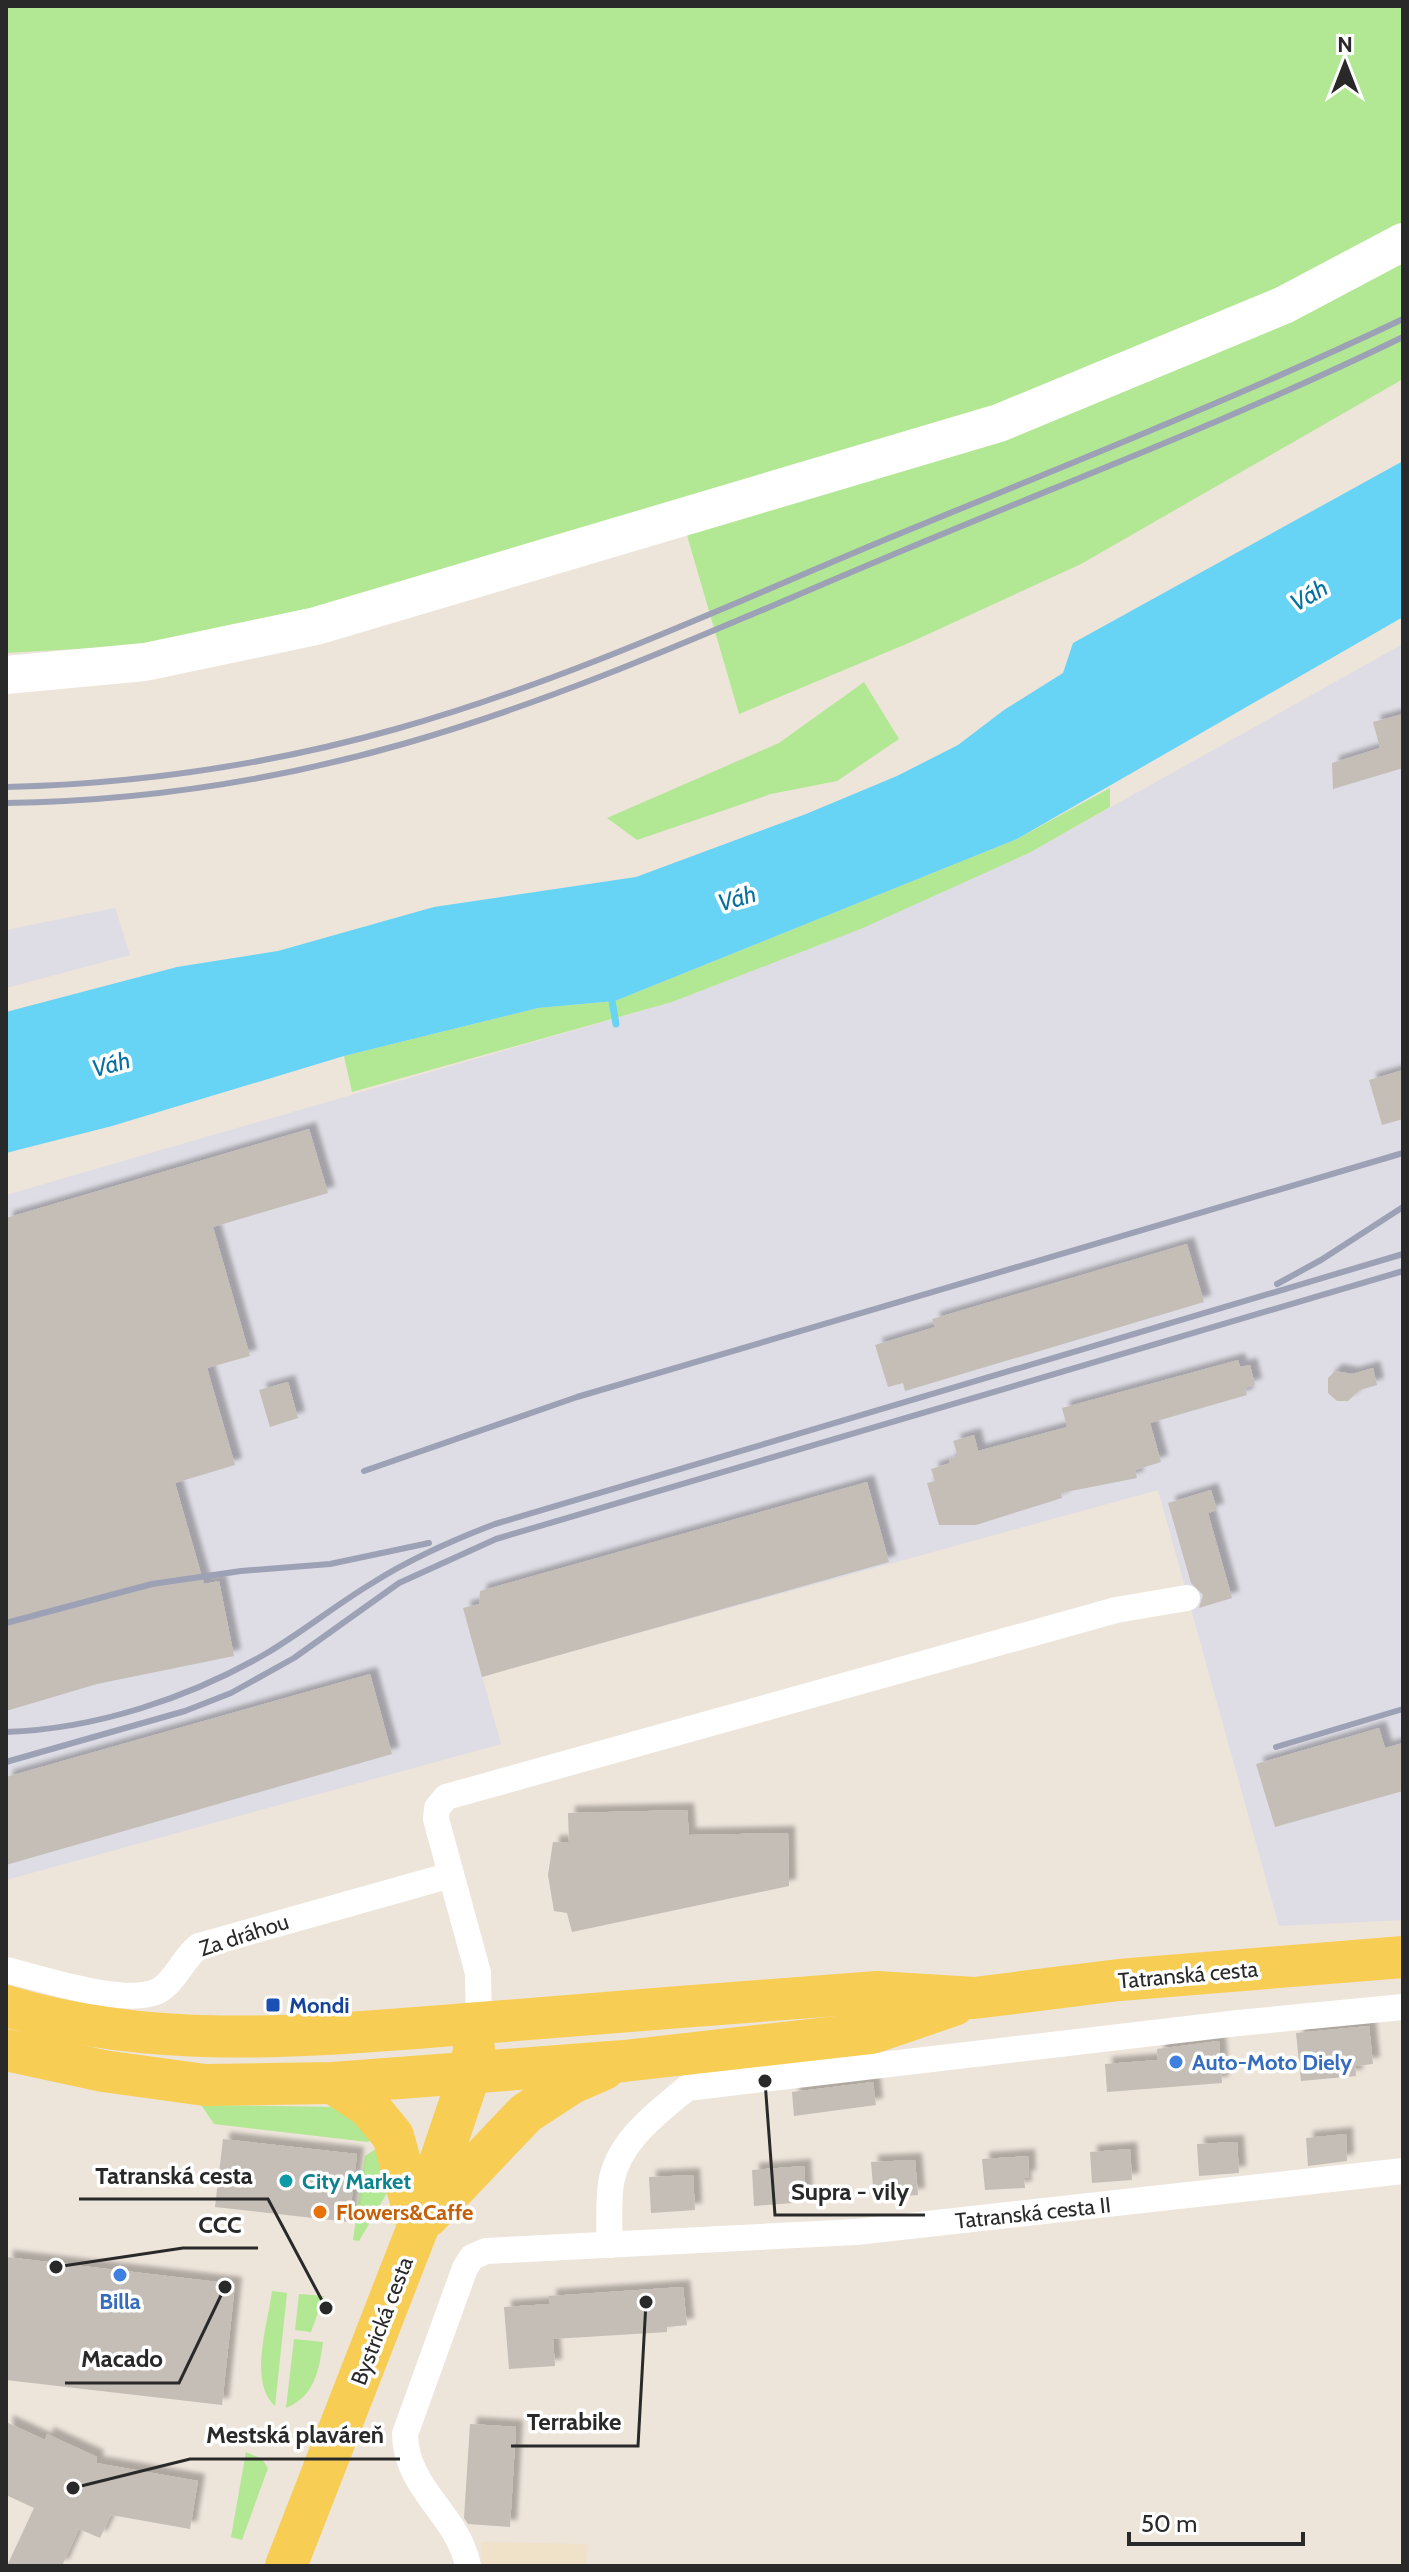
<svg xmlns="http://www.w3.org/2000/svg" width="1409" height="2572" font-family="Cabin,sans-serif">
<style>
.industrial{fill:#dedce4}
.education{fill:#efe2c9}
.green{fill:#b2e793}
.water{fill:#67d3f5}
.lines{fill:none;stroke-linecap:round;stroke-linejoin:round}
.stream{stroke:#67d3f5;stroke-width:7}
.building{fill:#c4beb7;filter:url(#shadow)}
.street{stroke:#fff;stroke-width:26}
.secondary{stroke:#fff;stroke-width:38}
.primary{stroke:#f8cd54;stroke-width:42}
.rail{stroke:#9da1b5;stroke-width:6}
.transit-dot{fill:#1a4fb4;stroke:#fff;stroke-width:3}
.shop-dot{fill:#3f7fe0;stroke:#fff;stroke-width:3}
.culture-dot{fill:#0f9aa8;stroke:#fff;stroke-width:3}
.food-dot{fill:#e8710a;stroke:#fff;stroke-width:3}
.labels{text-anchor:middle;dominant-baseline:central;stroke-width:7;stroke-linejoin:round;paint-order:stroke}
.street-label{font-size:22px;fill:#292929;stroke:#fff}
.transit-label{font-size:22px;font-weight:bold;fill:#164399;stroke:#fff;text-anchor:start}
.shop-label{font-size:22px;font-weight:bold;fill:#366cbe;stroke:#fff;text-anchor:start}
.culture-label{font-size:22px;font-weight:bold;fill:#0d838f;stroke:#fff;text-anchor:start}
.food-label{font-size:22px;font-weight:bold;fill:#c56008;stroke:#fff;text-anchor:start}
.water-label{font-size:24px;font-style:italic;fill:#0670a1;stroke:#fff}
.leader{fill:none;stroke:#292929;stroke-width:3}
.callout-dot{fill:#292929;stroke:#fff;stroke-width:3}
.callout-label{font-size:24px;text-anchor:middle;font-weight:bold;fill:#292929;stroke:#fff;stroke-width:7;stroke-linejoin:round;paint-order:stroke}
</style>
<defs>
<filter id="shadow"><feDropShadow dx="7" dy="-7" stdDeviation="2" flood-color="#0004"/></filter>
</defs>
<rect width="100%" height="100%" fill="#ede4da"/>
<!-- industrial -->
<g class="industrial">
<path d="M1403 644V1920L1279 1926 1158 1490 482 1676 501 1744 6 1880V1195L672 1002 863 928 1029 853Z"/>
<path d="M115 908 130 955 6 988V930Z"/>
</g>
<!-- education -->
<path class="education" d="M482 2542 587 2544 586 2566H481Z"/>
<!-- green -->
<g class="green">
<path d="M6 6H1403V379L1081 564 911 642 739 714 682 518 196 642 6 653Z"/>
<path d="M864 682 899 739 837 781 771 794 637 840 607 818 779 743Z"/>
<path d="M1110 788V807L1029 853 863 928 672 1002 352 1092 344 1056 538 1008 615 1001 1017 839Z"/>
<path d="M201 2105 337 2107 379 2134 368 2142 214 2124Z"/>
<path d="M385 2143 391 2186 359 2241 353 2240 365 2156Z"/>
<path d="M272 2291 287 2293 275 2406C248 2382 268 2324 272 2291Z"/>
<path d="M299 2294 324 2296 311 2332 295 2330Z"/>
<path d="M294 2339 323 2342C319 2370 315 2396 286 2408Z"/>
<path d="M246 2452 262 2459 268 2468 242 2540 231 2537Z"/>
</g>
<!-- water -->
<path class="water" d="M1403 461V617L1017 839 615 1001 538 1008 344 1056 112 1126 6 1153V1012L177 967 278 951 434 907 636 877 806 814 897 776 958 745 1004 710 1063 673 1073 643Z"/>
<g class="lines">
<!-- stream -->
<path class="stream" d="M611 995 616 1024"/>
</g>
<!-- building -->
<g class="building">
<path d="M1403 714V768L1333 789 1332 763 1380 748 1373 722Z"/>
<path d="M1403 1070V1119L1382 1125 1369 1080Z"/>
<path d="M309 1129 328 1193 213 1227 250 1356 207 1368 235 1465 175 1483 204 1584 219 1581 234 1656 97 1684 6 1711V1218Z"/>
<path d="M1187 1244 1204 1302 905 1391 903 1383 888 1387 875 1345 935 1327 932 1319Z"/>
<path d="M1238 1360 1240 1367 1250 1365 1255 1385 1245 1388 1247 1395 1150 1423 1161 1462 1135 1470 1137 1478 1061 1493 1062 1498 976 1525H939L927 1483 935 1481 931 1469 950 1463 949 1459 958 1456 953 1441 974 1435 978 1451 1067 1427 1062 1408Z"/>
<path d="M1373 1368 1377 1385 1360 1390 1348 1401H1337L1328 1393V1378L1335 1371 1352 1374Z"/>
<path d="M288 1382 298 1418 270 1427 259 1390Z"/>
<path d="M867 1482 889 1562 482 1677 463 1608 479 1604 480 1591Z"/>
<path d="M1211 1490 1217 1510 1208 1513 1232 1598 1199 1608 1203 1595 1191 1583 1168 1503Z"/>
<path d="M370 1674 392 1754 6 1865V1777Z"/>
<path d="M1379 1728 1385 1748 1403 1743V1791L1275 1827 1256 1764Z"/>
<path d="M687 1810 689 1835 788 1833 789 1886 572 1932 567 1913 554 1911 548 1875 553 1842 569 1843 568 1813Z"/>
<path d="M1369 2026 1373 2064 1355 2066 1356 2076 1301 2081 1296 2033Z"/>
<path d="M1219 2041 1222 2083 1107 2092 1105 2064 1158 2060 1157 2049Z"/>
<path d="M873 2082 876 2105 794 2116 792 2092Z"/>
<path d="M1346 2134 1347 2161 1308 2166 1306 2138Z"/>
<path d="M223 2139 357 2154 349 2222 215 2207Z"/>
<path d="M1237 2142 1239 2173 1199 2176 1197 2144Z"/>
<path d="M1130 2149 1132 2180 1092 2183 1090 2152Z"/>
<path d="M1028 2156 1029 2177 1024 2178 1025 2188 985 2190 982 2159Z"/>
<path d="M915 2160 918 2195 874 2198 871 2162Z"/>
<path d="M804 2166 806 2202 754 2206 752 2170Z"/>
<path d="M693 2175 695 2210 651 2213 649 2177Z"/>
<path d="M6 2257 235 2284 222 2405 6 2380Z"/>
<path d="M683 2287 687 2325 667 2327V2332L553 2339 555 2366 509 2369 504 2307 550 2304 549 2296Z"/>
<path d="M6 2422 45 2440 47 2434 97 2457 96 2463 198 2481 190 2529 111 2515 100 2538 79 2529 62 2566H7L34 2508 6 2495Z"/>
<path d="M470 2424 516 2427 510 2527 468 2524 464 2518Z"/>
</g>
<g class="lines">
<!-- street -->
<g class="street">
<path d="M6 1970C41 1978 125 2007 158 1991 175 1982 183 1958 199 1946L451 1875"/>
<path d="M479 2023 478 1973 436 1819 437 1808 446 1797 1116 1610 1187 1598"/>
<path d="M609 2245C610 2225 608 2203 611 2183 618 2141 657 2113 687 2088L1238 2023 1403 2007"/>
<path d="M468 2566C459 2516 405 2488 405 2434L465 2268 472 2257 486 2251 856 2232 1403 2171"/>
</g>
<!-- secondary -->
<path class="secondary" d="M6 675 145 662 316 626 999 423 1284 305 1403 242"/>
<!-- primary -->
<g class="primary">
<path d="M6 2006C161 2053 321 2035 480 2023 612 2012 745 2002 877 1992L974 1998 1119 1980 1403 1957"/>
<path d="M6 2050 103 2071 205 2085 333 2083 624 2061 872 2033 954 2005"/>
<path d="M333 2083 369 2107 393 2136 418 2227"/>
<path d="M427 2217 526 2113 572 2083 604 2069"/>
<path d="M286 2566 418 2227 470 2073 474 2049"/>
</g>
<!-- rail -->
<g class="rail">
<path d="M6 787C138 784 268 765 396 729 563 682 722 608 882 541 1056 469 1233 400 1403 319"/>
<path d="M6 803C140 801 274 781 403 744 579 694 747 615 916 545 1079 477 1245 414 1403 337"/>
<path d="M1277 1284 1321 1260 1403 1207"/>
<path d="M364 1471 577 1397 1403 1153"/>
<path d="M6 1623 152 1584 241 1571 330 1564 429 1543"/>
<path d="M6 1732C96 1729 189 1698 267 1653 304 1631 337 1604 374 1582 412 1558 453 1540 495 1524L1403 1254"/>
<path d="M1276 1747 1403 1709"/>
<path d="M6 1762 185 1711 231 1693 294 1658 399 1583 496 1539 1403 1271"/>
</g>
</g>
<!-- markers -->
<rect class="transit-dot" x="265" y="1997" width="16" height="16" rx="4"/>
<g class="shop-dot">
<circle cx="1176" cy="2062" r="8"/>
<circle cx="120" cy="2275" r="8"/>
</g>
<circle class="culture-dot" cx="286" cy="2181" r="8"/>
<circle class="food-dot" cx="320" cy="2212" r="8"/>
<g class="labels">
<!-- street labels -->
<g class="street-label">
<text transform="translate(244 1935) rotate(-18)">Za dráhou</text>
<text transform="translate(1188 1975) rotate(-5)">Tatranská cesta</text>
<text transform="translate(1033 2213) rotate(-6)">Tatranská cesta II</text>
<text transform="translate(382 2321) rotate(-69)">Bystrická cesta</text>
</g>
<!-- transit labels -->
<g class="transit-label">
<text x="289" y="2005">Mondi</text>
</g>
<!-- shop labels -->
<g class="shop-label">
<text x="1192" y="2062">Auto-Moto Diely</text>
<text x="120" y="2301" text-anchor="middle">Billa</text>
</g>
<!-- culture labels -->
<g class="culture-label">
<text x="302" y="2181">City Market</text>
</g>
<!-- food labels -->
<g class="food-label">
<text x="336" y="2212">Flowers&amp;Caffe</text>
</g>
<!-- water labels -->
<g class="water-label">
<text transform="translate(1309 595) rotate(-30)">Váh</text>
<text transform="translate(737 898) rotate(-16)">Váh</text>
<text transform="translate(111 1064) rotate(-15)">Váh</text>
</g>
</g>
<!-- callouts -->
<path class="leader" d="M326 2308L268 2199H79M765 2081L775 2215H925M56 2267L183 2248H258M225 2287L179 2383H65M646 2302L638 2446H511M73 2488L190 2459H400"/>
<g class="callout-dot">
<circle cx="326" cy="2308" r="8"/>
<circle cx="765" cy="2081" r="8"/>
<circle cx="56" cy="2267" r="8"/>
<circle cx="225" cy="2287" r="8"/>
<circle cx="646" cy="2302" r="8"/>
<circle cx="73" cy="2488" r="8"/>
</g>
<g class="callout-label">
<text x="174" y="2184">Tatranská cesta</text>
<text x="850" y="2200">Supra - vily</text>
<text x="220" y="2233">CCC</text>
<text x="122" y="2367">Macado</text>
<text x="574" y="2430">Terrabike</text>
<text x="295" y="2443">Mestská plaváreň</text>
</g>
<!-- border -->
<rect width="1409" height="2572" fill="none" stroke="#292929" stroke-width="16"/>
<!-- north arrow -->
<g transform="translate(1345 64)" stroke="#ffffff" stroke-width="6" paint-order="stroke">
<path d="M0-6L14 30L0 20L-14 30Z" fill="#292929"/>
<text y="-12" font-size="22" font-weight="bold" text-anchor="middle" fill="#292929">N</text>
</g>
<!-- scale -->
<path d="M1129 2532v12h174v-12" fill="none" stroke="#292929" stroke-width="4"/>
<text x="1141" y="2532" font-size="24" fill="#292929" stroke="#ffffff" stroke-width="6" paint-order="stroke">50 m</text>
</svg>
